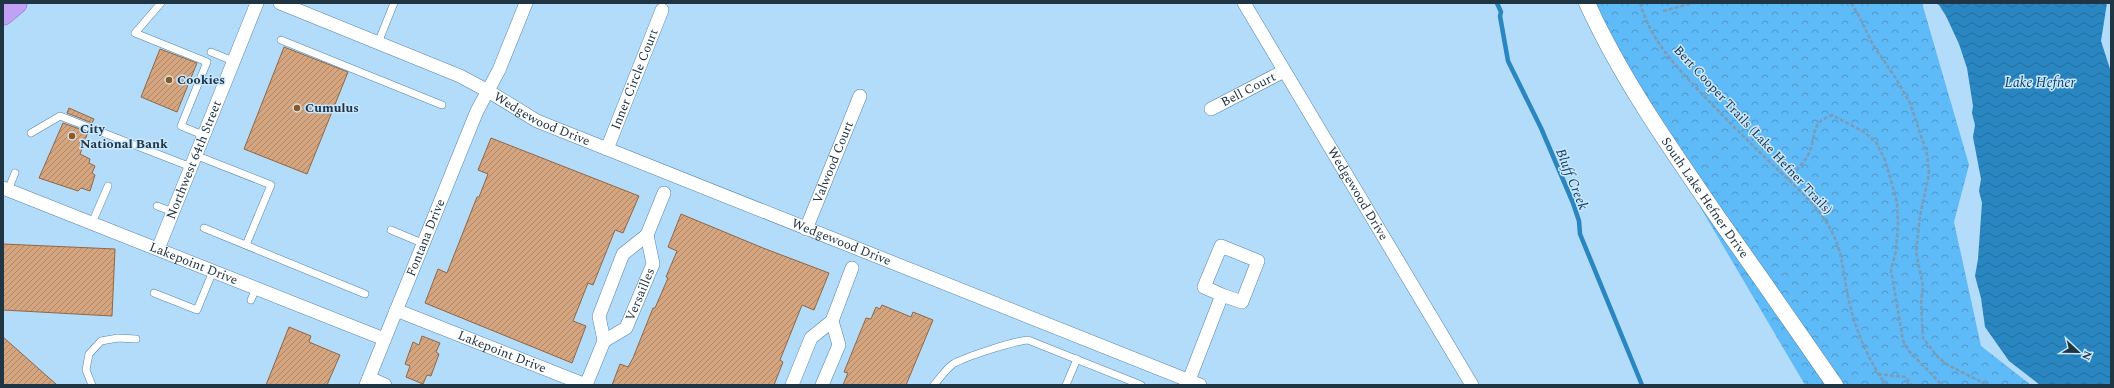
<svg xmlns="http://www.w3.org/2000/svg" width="2114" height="388" font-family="Spectral,serif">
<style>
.park{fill:url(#park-crowns)}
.water{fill:url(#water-waves)}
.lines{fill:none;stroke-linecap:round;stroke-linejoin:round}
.stream{stroke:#2986c0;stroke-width:4.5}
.building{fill:url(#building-hatch);stroke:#916742}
.service-casing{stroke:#5586aa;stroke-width:8}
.minor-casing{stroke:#5586aa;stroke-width:14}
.tertiary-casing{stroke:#5586aa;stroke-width:17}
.trunk-casing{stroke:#806bb6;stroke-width:23}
.path{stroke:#7b9cb5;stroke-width:2.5;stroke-dasharray:4 2;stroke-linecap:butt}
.service{stroke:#fff;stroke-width:7}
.minor{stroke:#fff;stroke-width:13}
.tertiary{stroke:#fff;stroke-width:16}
.trunk{stroke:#c2a0f6;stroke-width:22}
.poi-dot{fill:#935718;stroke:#c9e7ff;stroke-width:1.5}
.labels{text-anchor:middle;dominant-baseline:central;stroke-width:3;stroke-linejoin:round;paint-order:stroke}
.street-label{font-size:13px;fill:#203544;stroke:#c9e7ff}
.poi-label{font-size:13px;font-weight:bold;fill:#203544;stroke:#c9e7ff;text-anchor:start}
.water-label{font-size:14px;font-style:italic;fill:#104160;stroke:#c9e7ff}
</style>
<defs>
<pattern id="park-crowns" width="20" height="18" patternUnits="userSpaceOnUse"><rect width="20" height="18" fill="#5fbaf8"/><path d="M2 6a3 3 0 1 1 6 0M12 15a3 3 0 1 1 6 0" fill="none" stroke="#4e98ca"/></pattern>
<pattern id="water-waves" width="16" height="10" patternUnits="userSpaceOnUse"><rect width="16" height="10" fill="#2986c0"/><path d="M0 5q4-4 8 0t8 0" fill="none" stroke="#236e9e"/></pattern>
<pattern id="building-hatch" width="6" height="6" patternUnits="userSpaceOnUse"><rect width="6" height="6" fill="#d4a57f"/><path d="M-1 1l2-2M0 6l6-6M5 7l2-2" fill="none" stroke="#ac876a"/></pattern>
</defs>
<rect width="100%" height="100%" fill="#b3dbfa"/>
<!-- park -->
<path class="park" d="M1580 3H1922L1969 165 1954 222 1981 346 2031 385H1805Z"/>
<!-- water -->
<path class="water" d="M1935 3H2107L2101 41 2111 72V385H2040L2009 361 1985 327 1981 298 1975 276 1978 259 1982 203 1979 191 1981 179 1973 137 1975 125 1972 113 1973 106 1967 68 1959 44 1946 16 1939 5Z"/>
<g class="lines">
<!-- stream -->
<path class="stream" d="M1497 3 1501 12 1500 16 1508 61 1541 128 1573 203 1579 221 1580 234 1642 385"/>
</g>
<!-- building -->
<g class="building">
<path d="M284 47 348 72 307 174 244 149Z"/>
<path d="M160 49 197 63 177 112 141 97Z"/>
<path d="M69 108 94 119 92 123 67 113Z"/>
<path d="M63 123 88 132 80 154 90 159 89 163 95 166 92 173 95 175 90 191 81 188 78 191 39 178Z"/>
<path d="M491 138 639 196 623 233 615 230 593 285 588 283 573 321 586 326 572 363 425 303 438 269 447 273 477 197H479L488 174 478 170Z"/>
<path d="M681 214 763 248 829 273 814 310 802 305 780 360 783 362 774 385H612L620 364 628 367 633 358 653 308H655L668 278 666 277 677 251 668 247Z"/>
<path d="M3 244 115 249 112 316 3 310Z"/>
<path d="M882 305 911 317 913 312 933 320 906 385H843L848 373 844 372 866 318 871 319 876 307 880 309Z"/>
<path d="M289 327 311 336 309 342 340 355 327 385H266Z"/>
<path d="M422 336 440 343 436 352 439 354 431 376 427 375 423 384 406 377 410 366 405 364 413 342 419 345Z"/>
<path d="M3 337 57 385H3Z"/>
</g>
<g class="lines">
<!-- service casing -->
<g class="service-casing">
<g id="service">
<path d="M161 3 135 33 207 62 181 126 203 135"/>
<path d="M281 40 442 105"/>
<path d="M378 43 394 3"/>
<path d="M211 52 233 61"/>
<path d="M31 133 60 116 191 167"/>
<path d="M195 155 271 185 246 245"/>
<path d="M8 190 15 173"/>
<path d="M157 206 173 212"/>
<path d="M92 223 108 186"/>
<path d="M204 228 365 294"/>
<path d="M391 230 422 243"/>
<path d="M154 293 197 310 213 271"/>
<path d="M251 300 256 288"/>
<path d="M92 385 86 370 89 354 101 341 118 338 136 339"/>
<path d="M934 385C940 378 945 370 953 364 965 357 1014 341 1028 340L1141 385"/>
<path d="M1066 385 1077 359"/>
</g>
</g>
<!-- minor casing -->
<g class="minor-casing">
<g id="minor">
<path id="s1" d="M280 3 460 76 488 91 537 121 1200 385"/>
<path id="s2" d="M1244 3 1472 385"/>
<path id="s3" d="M1211 109 1284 71"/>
<path id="s4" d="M607 149 662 10"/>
<path id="s5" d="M3 188 384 339"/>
<path id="s6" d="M806 229 860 96"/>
<path id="s7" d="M158 249 257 3"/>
<path id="s8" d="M396 310 586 385"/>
<path id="s9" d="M604 341 626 328 653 264 647 235"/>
<path d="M369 378 385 385"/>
<path d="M1189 380 1222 295 1242 302 1258 261 1221 246 1204 287 1222 295"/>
<path id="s10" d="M366 385 477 111 499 70 526 3"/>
<path d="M586 385 604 341 599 316 623 254 647 235 664 193"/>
<path d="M792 385 811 338 832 321 852 268"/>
<path d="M822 385 839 345 832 321"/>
</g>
</g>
<!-- tertiary casing -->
<g class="tertiary-casing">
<g id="tertiary">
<path id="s11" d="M1587 3C1622 80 1671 149 1719 219 1758 274 1797 330 1835 385"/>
</g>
</g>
<!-- trunk casing -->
<g class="trunk-casing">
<path id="trunk" d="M3 14 16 3"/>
</g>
<!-- path -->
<g class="path">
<path d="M1640 3C1651 41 1676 66 1702 94 1726 119 1750 143 1775 167 1792 183 1811 200 1825 220 1843 248 1842 266 1848 297 1855 329 1867 358 1886 385"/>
<path d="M1851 3 1859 16 1873 45 1895 77 1910 103 1927 154 1929 174 1920 216 1916 252 1923 286 1921 303 1923 338 1937 356 1946 364 1987 385"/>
<path d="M1663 11 1693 3"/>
<path d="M1788 179C1795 171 1803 164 1808 155 1818 136 1808 124 1832 115L1864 132 1876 142 1885 160 1897 202 1898 225 1896 251 1891 270 1903 340 1908 350 1942 385"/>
<path d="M1878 374 1906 377 1911 385"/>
</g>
<!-- service -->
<use href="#service" class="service"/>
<!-- minor -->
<use href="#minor" class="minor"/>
<!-- tertiary -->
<use href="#tertiary" class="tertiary"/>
<!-- trunk -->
<use href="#trunk" class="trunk"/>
</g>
<!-- markers -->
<g class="poi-dot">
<circle cx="169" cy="80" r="4"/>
<circle cx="297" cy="108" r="4"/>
<circle cx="72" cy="136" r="4"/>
</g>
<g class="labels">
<!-- street labels -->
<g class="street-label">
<text stroke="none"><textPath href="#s4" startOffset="75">Inner Circle Court</textPath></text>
<text stroke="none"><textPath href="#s3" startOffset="42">Bell Court</textPath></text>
<text stroke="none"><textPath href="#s1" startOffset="287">Wedgewood Drive</textPath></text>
<text transform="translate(1753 130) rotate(47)">Bert Cooper Trails (Lake Hefner Trails)</text>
<text stroke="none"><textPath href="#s7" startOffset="96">Northwest 64th Street</textPath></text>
<text stroke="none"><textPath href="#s6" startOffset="72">Valwood Court</textPath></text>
<text stroke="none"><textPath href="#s2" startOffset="222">Wedgewood Drive</textPath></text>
<text stroke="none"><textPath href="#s11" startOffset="228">South Lake Hefner Drive</textPath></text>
<text stroke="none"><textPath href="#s10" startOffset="159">Fontana Drive</textPath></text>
<text stroke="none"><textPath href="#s1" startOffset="611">Wedgewood Drive</textPath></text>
<text stroke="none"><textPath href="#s5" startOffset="205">Lakepoint Drive</textPath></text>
<text stroke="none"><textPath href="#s9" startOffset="62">Versailles</textPath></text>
<text stroke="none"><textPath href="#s8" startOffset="114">Lakepoint Drive</textPath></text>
</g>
<!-- poi labels -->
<g class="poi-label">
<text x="177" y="80">Cookies</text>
<text x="305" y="108">Cumulus</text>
<text x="80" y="129">City<tspan x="80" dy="15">National Bank</tspan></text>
</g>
<!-- water labels -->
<g class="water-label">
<text x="2040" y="82">Lake Hefner</text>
<text transform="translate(1572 179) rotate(68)">Bluff Creek</text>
</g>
</g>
<!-- border -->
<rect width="2114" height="388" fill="none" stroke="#203544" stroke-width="8"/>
<!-- north arrow -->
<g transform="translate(2078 352) rotate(112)" stroke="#c9e7ff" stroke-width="3" paint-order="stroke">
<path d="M0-3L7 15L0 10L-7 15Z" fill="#203544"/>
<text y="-6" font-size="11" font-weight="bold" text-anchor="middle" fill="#203544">N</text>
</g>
</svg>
